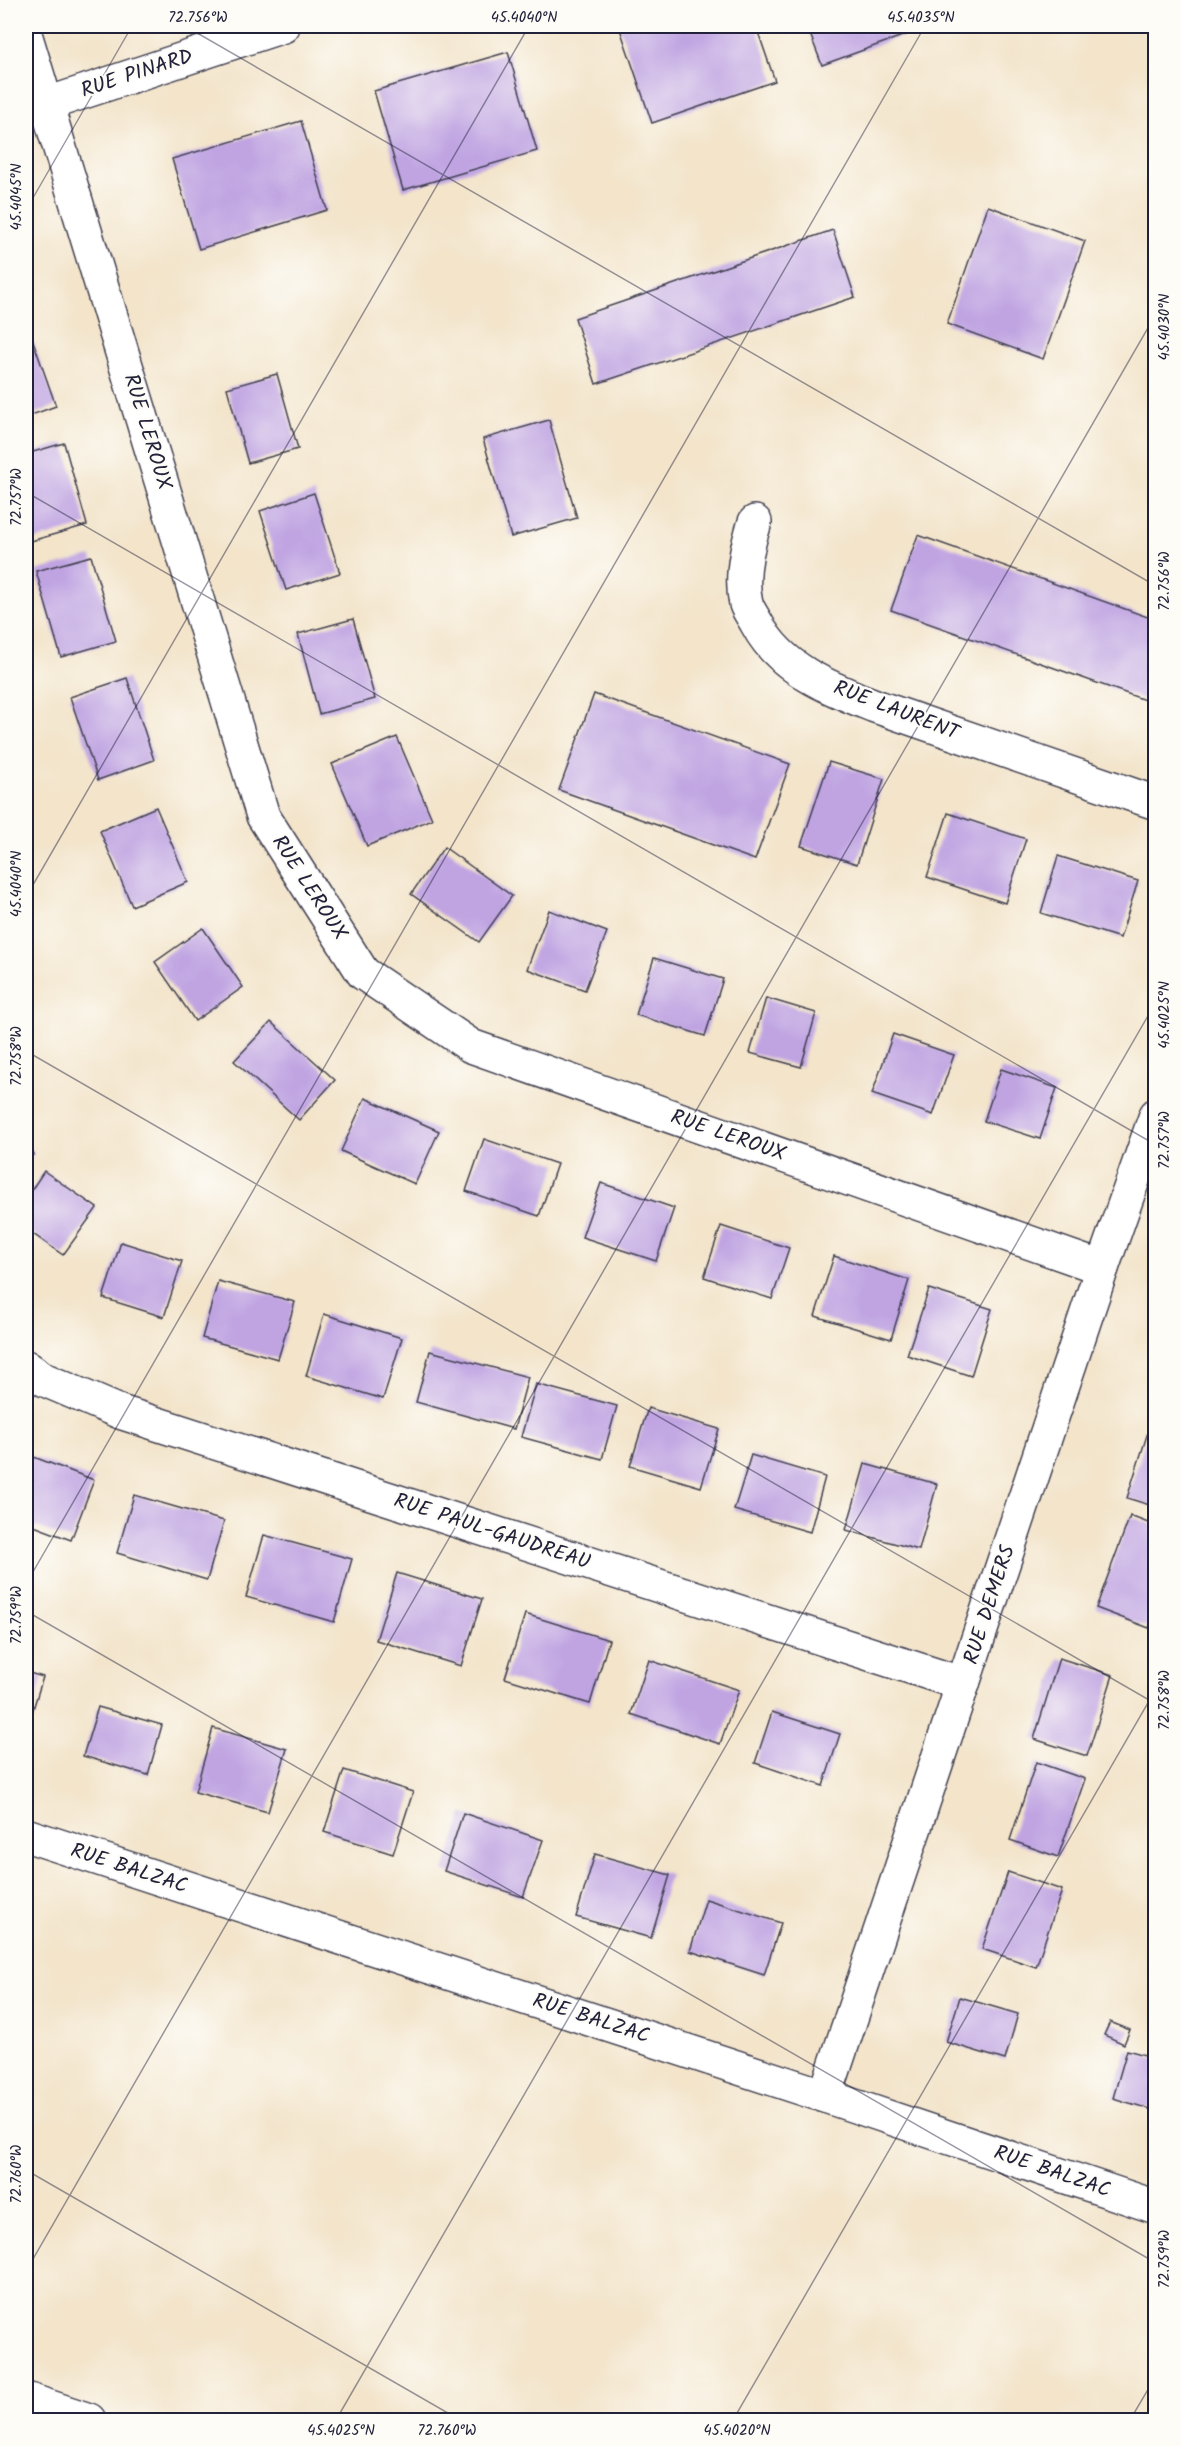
<svg xmlns="http://www.w3.org/2000/svg" width="1181" height="2446" font-family="Kalam,sans-serif">
<style>
.building{fill:#c0a4e2}
.lines{fill:none;stroke-linecap:round;stroke-linejoin:round}
.minor-casing{stroke:#413f50;stroke-width:36}
.minor{stroke:#fff;stroke-width:33}
.ticks{fill:none;stroke:#22223b;stroke-width:1.5;stroke-opacity:0.45}
.labels{text-anchor:middle;dominant-baseline:central;stroke-width:4.5;stroke-linejoin:round;paint-order:stroke}
.street-label{font-size:21px;fill:#22223b;stroke:#fdfcf7}
.neatline{fill:none;stroke:#22223b;stroke-width:2}
.ticks-label{font-size:15px;text-anchor:middle;fill:#22223b}
</style>
<rect width="100%" height="100%" fill="#fdfcf7"/>
<filter id="ink" filterUnits="userSpaceOnUse"><feTurbulence type="fractalNoise" baseFrequency=".0167" numOctaves="2"/><feDisplacementMap in="SourceGraphic" scale="12" xChannelSelector="R" yChannelSelector="G"/><feConvolveMatrix kernelMatrix="1 2 1 2 8 2 1 2 1" color-interpolation-filters="sRGB"/></filter>
<filter id="wash" filterUnits="userSpaceOnUse"><feTurbulence type="fractalNoise" baseFrequency=".008" numOctaves="4" result="noise"/><feDisplacementMap in="SourceGraphic" scale="24" xChannelSelector="R" yChannelSelector="G"/><feGaussianBlur stdDeviation="1.35" result="paint"/><feColorMatrix in="noise" values="0 0 0 0 0 0 0 0 0 0 0 0 0 0 0 0 0 1.4 0 .05"/><feComposite in="paint" operator="in"/></filter>
<g filter="url(#wash)">
<rect width="100%" height="100%" fill="#f3e4ca"/>
<g id="blocks">
<!-- building -->
<g class="building">
<path d="M619 26H756L775 81 652 123Z"/>
<path d="M807 26H930L822 65Z"/>
<path d="M508 52 537 151 403 190 374 91Z"/>
<path d="M301 121 327 210 199 249 172 159Z"/>
<path d="M988 206 1085 241 1043 359 947 324Z"/>
<path d="M833 230 855 297 596 384 575 318Z"/>
<path d="M26 321 56 406 26 417Z"/>
<path d="M277 374 298 449 248 463 227 388Z"/>
<path d="M549 420 577 518 511 537 483 439Z"/>
<path d="M64 443 87 525 31 541 26 523V454Z"/>
<path d="M314 493 340 573 286 590 260 511Z"/>
<path d="M918 535 1156 620V704L891 610Z"/>
<path d="M91 556 116 641 61 657 36 571Z"/>
<path d="M353 619 375 699 319 714 298 634Z"/>
<path d="M127 678 154 760 98 780 70 697Z"/>
<path d="M594 694 790 764 755 860 559 790Z"/>
<path d="M397 737 432 819 367 846 332 764Z"/>
<path d="M829 762 884 779 857 864 801 846Z"/>
<path d="M156 807 188 882 132 906 100 831Z"/>
<path d="M948 813 1026 839 1005 903 927 877Z"/>
<path d="M444 847 512 896 479 942 411 894Z"/>
<path d="M1058 856 1138 881 1120 938 1041 913Z"/>
<path d="M549 910 607 932 585 990 527 969Z"/>
<path d="M203 928 243 987 195 1021 155 962Z"/>
<path d="M654 958 723 979 705 1036 636 1015Z"/>
<path d="M766 998 816 1013 801 1067 750 1053Z"/>
<path d="M271 1022 335 1080 299 1120 234 1061Z"/>
<path d="M893 1034 954 1055 933 1115 872 1094Z"/>
<path d="M1001 1069 1057 1088 1040 1139 984 1121Z"/>
<path d="M365 1098 439 1131 415 1184 341 1151Z"/>
<path d="M484 1139 557 1164 539 1216 466 1191Z"/>
<path d="M26 1142 34 1154 26 1160Z"/>
<path d="M44 1171 97 1208 63 1255 26 1229V1198Z"/>
<path d="M601 1183 674 1208 656 1261 582 1237Z"/>
<path d="M721 1226 789 1248 772 1299 704 1277Z"/>
<path d="M121 1242 182 1261 164 1317 103 1298Z"/>
<path d="M834 1256 909 1280 891 1339 815 1316Z"/>
<path d="M218 1281 295 1302 278 1359 202 1338Z"/>
<path d="M929 1289 992 1309 971 1376 907 1355Z"/>
<path d="M324 1314 402 1338 383 1399 306 1376Z"/>
<path d="M430 1351 528 1377 514 1429 416 1402Z"/>
<path d="M536 1384 617 1406 602 1459 521 1437Z"/>
<path d="M648 1408 719 1429 701 1487 630 1466Z"/>
<path d="M1155 1410H1156V1507L1127 1498Z"/>
<path d="M26 1454 94 1480 71 1540 26 1523Z"/>
<path d="M751 1455 825 1477 810 1532 734 1510Z"/>
<path d="M865 1464 937 1484 919 1550 846 1530Z"/>
<path d="M134 1495 224 1521 207 1580 117 1553Z"/>
<path d="M1130 1516 1156 1526V1611L1149 1628 1096 1608Z"/>
<path d="M264 1535 352 1559 334 1622 246 1597Z"/>
<path d="M397 1573 482 1599 461 1666 376 1640Z"/>
<path d="M525 1614 609 1640 590 1704 505 1678Z"/>
<path d="M1059 1658 1113 1675 1087 1756 1034 1739Z"/>
<path d="M649 1660 739 1690 720 1744 631 1714Z"/>
<path d="M26 1672 43 1677 26 1732Z"/>
<path d="M98 1707 162 1725 148 1775 83 1756Z"/>
<path d="M772 1712 840 1734 823 1786 755 1763Z"/>
<path d="M213 1728 287 1749 268 1812 195 1792Z"/>
<path d="M1036 1762 1085 1779 1058 1857 1010 1840Z"/>
<path d="M344 1770 413 1792 393 1854 324 1832Z"/>
<path d="M463 1813 543 1840 523 1897 444 1871Z"/>
<path d="M595 1854 670 1875 651 1938 576 1917Z"/>
<path d="M1008 1872 1062 1890 1036 1967 982 1949Z"/>
<path d="M706 1899 781 1923 764 1975 690 1951Z"/>
<path d="M960 1997 1018 2014 1005 2060 946 2042Z"/>
<path d="M1110 2022 1130 2030 1124 2044 1104 2035Z"/>
<path d="M1127 2050 1156 2058V2111L1113 2098Z"/>
</g>
</g>
</g>
<g filter="url(#ink)">
<use href="#blocks" fill-opacity="0" stroke="#413f50" stroke-width="1.5"/>
<g class="lines">
<!-- minor casing -->
<g class="minor-casing">
<g id="minor">
<path d="M26 37 263 816 363 973 471 1046 1102 1268"/>
<path d="M26 111 283 26"/>
<path d="M755 522C747 546 740 578 746 604 748 610 754 618 757 624 781 670 830 688 875 706L1156 803"/>
<path d="M26 1367 45 1380 120 1412 963 1684"/>
<path d="M26 1835 825 2096 1156 2207"/>
<path d="M825 2096 1102 1268 1156 1115"/>
<path d="M26 2399 89 2420"/>
</g>
</g>
<!-- minor -->
<use href="#minor" class="minor"/>
</g>
</g>
<!-- ticks -->
<path class="ticks" d="M185 26 1156 586M1153 26 1156 27M26 210 132 26M26 492 1156 1145M26 897 529 26M26 1051 1156 1704M26 1584 925 26M26 1611 1156 2263M26 2170 460 2420M26 2271 1156 314M336 2420 1156 1002M733 2420 1156 1689M1130 2420 1156 2376"/>
<g class="labels">
<!-- street labels -->
<g class="street-label">
<text transform="translate(137 74) rotate(-18)">RUE PINARD</text>
<text transform="translate(147 432) rotate(73)">RUE LEROUX</text>
<text transform="translate(896 711) rotate(21)">RUE LAURENT</text>
<text transform="translate(309 888) rotate(57)">RUE LEROUX</text>
<text transform="translate(728 1136) rotate(19)">RUE LEROUX</text>
<text transform="translate(492 1532) rotate(18)">RUE PAUL-GAUDREAU</text>
<text transform="translate(990 1605) rotate(-72)">RUE DEMERS</text>
<text transform="translate(129 1869) rotate(18)">RUE BALZAC</text>
<text transform="translate(591 2019) rotate(18)">RUE BALZAC</text>
<text transform="translate(1052 2172) rotate(19)">RUE BALZAC</text>
</g>
</g>
<!-- margin -->
<rect width="1181" height="2446" fill="none" stroke="#fdfcf7" stroke-width="66"/>
<rect x="33" y="33" width="1115" height="2380" class="neatline"/>
<g class="ticks-label">
<text x="198" y="22">72.756°W</text>
<text x="524" y="22">45.4040°N</text>
<text x="921" y="22">45.4035°N</text>
<text transform="translate(16 197) rotate(-90)" y="5">45.4045°N</text>
<text transform="translate(1164 327) rotate(-90)" y="5">45.4030°N</text>
<text transform="translate(16 497) rotate(-90)" y="5">72.757°W</text>
<text transform="translate(1164 581) rotate(-90)" y="5">72.756°W</text>
<text transform="translate(16 884) rotate(-90)" y="5">45.4040°N</text>
<text transform="translate(1164 1015) rotate(-90)" y="5">45.4025°N</text>
<text transform="translate(16 1056) rotate(-90)" y="5">72.758°W</text>
<text transform="translate(1164 1140) rotate(-90)" y="5">72.757°W</text>
<text transform="translate(16 1615) rotate(-90)" y="5">72.759°W</text>
<text transform="translate(1164 1700) rotate(-90)" y="5">72.758°W</text>
<text transform="translate(16 2174) rotate(-90)" y="5">72.760°W</text>
<text transform="translate(1164 2259) rotate(-90)" y="5">72.759°W</text>
<text x="341" y="2435">45.4025°N</text>
<text x="447" y="2435">72.760°W</text>
<text x="737" y="2435">45.4020°N</text>
</g>
</svg>
